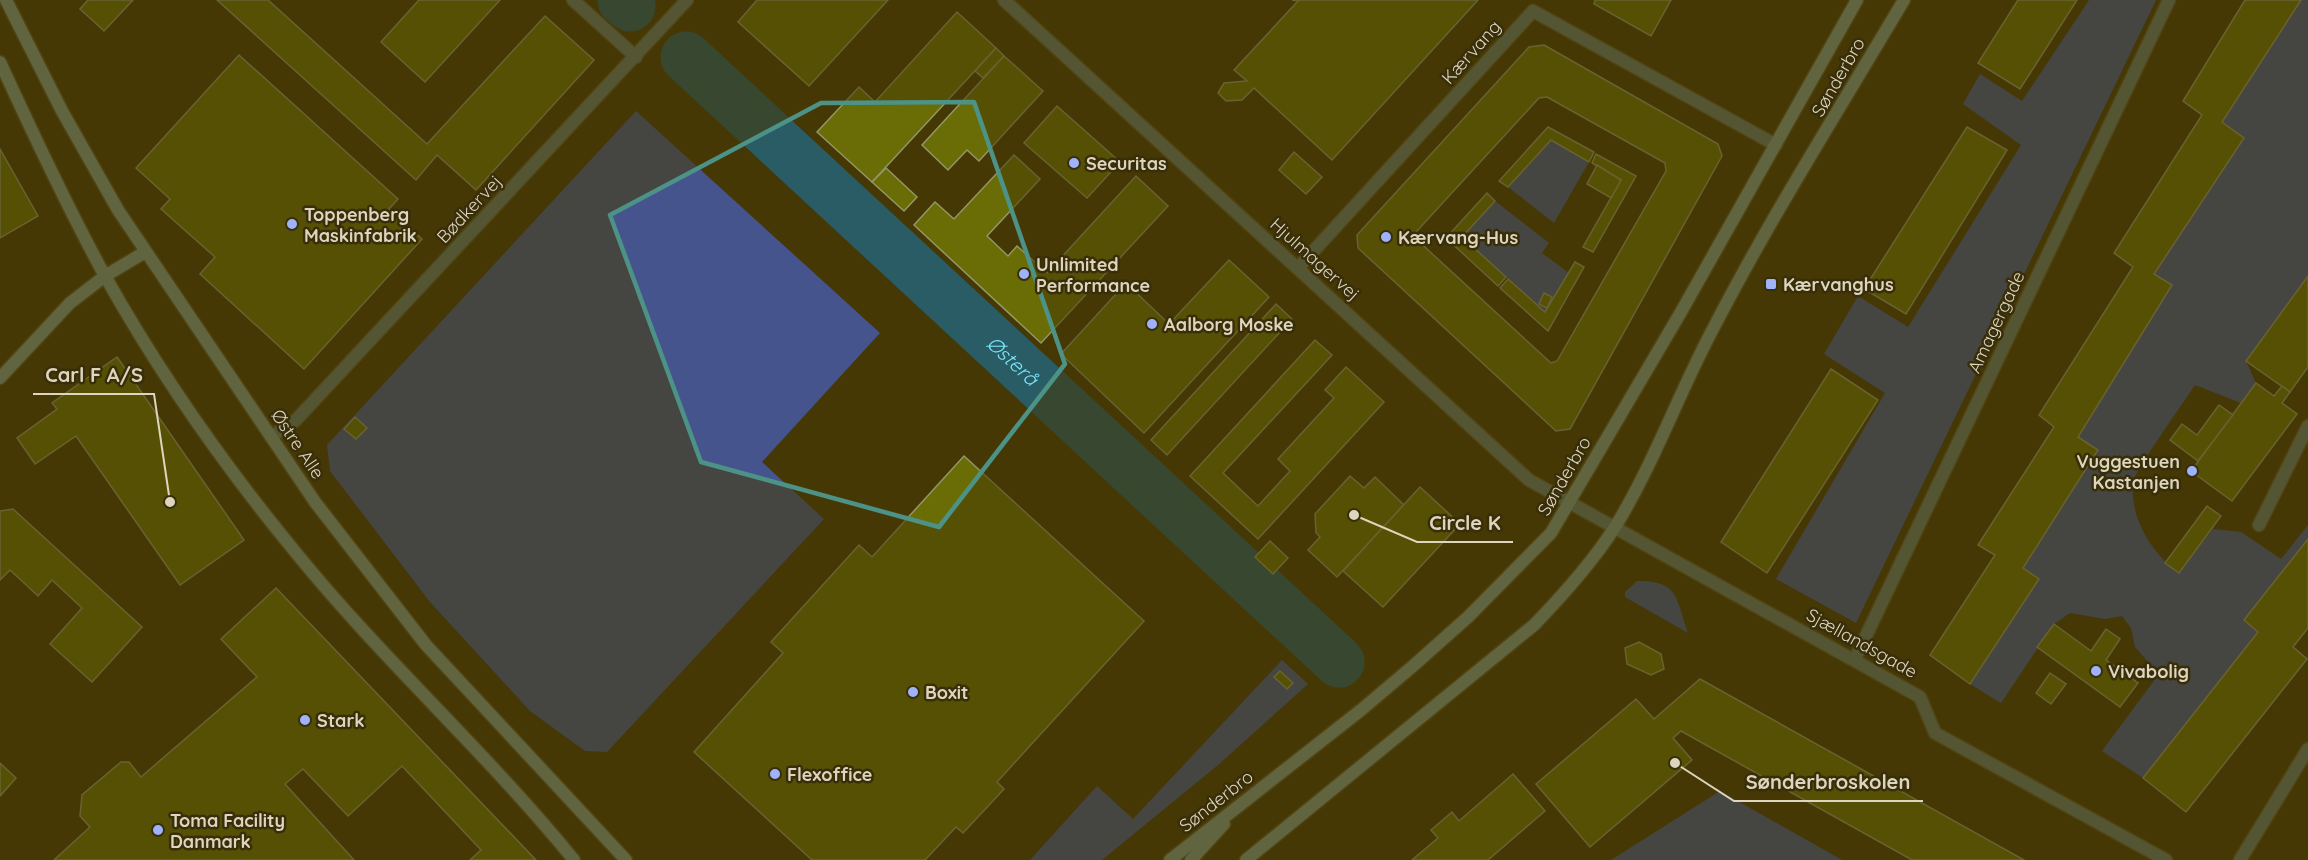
<svg xmlns="http://www.w3.org/2000/svg" width="2308" height="860" font-family="Quicksand,sans-serif">
<style>
.green{fill:#46548d}
.lines{fill:none;stroke-linecap:round;stroke-linejoin:round}
.river{stroke:#295c65;stroke-width:51}
.building{fill:#6a6d05;stroke:#939666;stroke-width:1.5;fill-rule:evenodd}
.street-casing{stroke:#615426;stroke-width:15}
.secondary-casing{stroke:#615426;stroke-width:15}
.street{stroke:#67796b;stroke-width:12}
.secondary{stroke:#809c86;stroke-width:12}
.marked{fill:none;stroke:#4d9286;stroke-width:4.5;stroke-linejoin:round}
.poi-dot{fill:#9fb3fd;stroke:#392e0a;stroke-width:2}
.labels{text-anchor:middle;dominant-baseline:central;stroke-width:5;stroke-linejoin:round;paint-order:stroke}
.street-label{font-size:18px;fill:#ddd5bd;stroke:#392e0a}
.poi-label{font-size:18px;font-weight:bold;fill:#ddd5bd;stroke:#392e0a;text-anchor:start}
.water-label{font-size:20px;font-style:italic;fill:#79e3f8;stroke:#392e0a}
.leader{fill:none;stroke:#ddd5bd;stroke-width:2}
.callout-dot{fill:#ddd5bd;stroke:#392e0a;stroke-width:2}
.callout-label{font-size:20px;text-anchor:middle;font-weight:bold;fill:#ddd5bd;stroke:#392e0a;stroke-width:5;stroke-linejoin:round;paint-order:stroke}
</style>
<rect width="100%" height="100%" fill="#463805"/>
<!-- green -->
<g class="green">
<path d="M2089 0H2156L1856 623 1776 579 1885 393 1824 354 1858 296 1908 327 2021 145 1963 104 1980 74 2022 101Z"/>
<path d="M2301 0H2308V276L2246 361 2256 383 2241 403 2195 385C2186 399 2134 472 2133 482 2129 517 2152 554 2179 573L2213 529 2241 532 2281 559 2308 525V539L2244 620 2258 632 2143 778 2102 751 2153 682 2156 671 2135 647 2131 628 2122 616 2105 619 2070 613 2054 624 2001 703 1970 684 2039 579 2023 568 2098 451 2078 437 2171 285 2154 274 2244 138 2222 122Z"/>
<path d="M636 111 880 333 762 462 824 519 607 752 585 751 530 711 430 602 330 471 327 445Z"/>
<path d="M1551 140 1589 162 1554 223 1508 187Z"/>
<path d="M1495 201 1549 243 1542 253 1569 273 1545 312 1462 237Z"/>
<path d="M1637 581C1679 580 1676 599 1688 633L1625 597V592Z"/>
<path d="M1282 660 1308 684 1218 765 1102 860H1030L1097 786 1133 819Z"/>
<path d="M1720 791 1842 860H1611Z"/>
</g>
<g class="lines">
<!-- river -->
<g class="river">
<path d="M623 0 630 6"/>
<path id="s1" d="M686 57 1339 662"/>
</g>
</g>
<!-- building -->
<g class="building">
<path d="M88 0H133L104 31 80 9Z"/>
<path d="M217 0H268L427 144 545 16 594 60 476 190 437 155 416 180Z"/>
<path d="M419 0H500L425 82 381 42Z"/>
<path d="M757 0H888L809 86 738 22Z"/>
<path d="M1292 0H1478L1332 160 1254 88 1242 100 1226 101 1218 93 1224 83 1247 81 1234 70 1298 1Z"/>
<path d="M1595 0H1671L1651 36 1594 4Z"/>
<path d="M2018 0H2077L2020 89 1978 63Z"/>
<path d="M2245 0H2301L2222 122 2244 138 2154 274 2172 285 2078 437 2098 450 2023 568 2039 579 1970 684 1930 655 1995 555 1978 545 2054 427 2039 415 2133 267 2114 253 2202 115 2183 101Z"/>
<path d="M957 12 996 48 872 182 817 132 859 87 875 102Z"/>
<path d="M1544 45 1718 144 1722 156 1570 429 1556 431 1358 248 1357 235 1529 47ZM1547 97 1665 163 1666 171 1557 361 1551 363 1416 239V232L1539 98Z"/>
<path d="M996 48 1004 56 983 78 975 71Z"/>
<path d="M239 55 398 199 389 209 422 239 304 369 200 274 215 257 161 209 170 199 136 168Z"/>
<path d="M1004 56 1043 91 979 161 967 150 948 170 922 145Z"/>
<path d="M1057 106 1120 162 1087 198 1024 143Z"/>
<path d="M1548 127 1594 152 1589 162 1551 140 1508 187 1499 181Z"/>
<path d="M1967 127 2007 150 1906 314 1864 289Z"/>
<path d="M0 149 38 216 0 238Z"/>
<path d="M1294 152 1322 177 1306 194 1279 170Z"/>
<path d="M1596 154 1636 176 1593 252 1583 247 1621 180 1592 163Z"/>
<path d="M1014 155 1040 179 987 236 1008 256 1017 246 1047 273 1136 176 1168 206 1041 343 914 225 935 202 954 219Z"/>
<path d="M1597 165 1621 180 1611 198 1587 184Z"/>
<path d="M886 168 917 197 904 211 872 182Z"/>
<path d="M1487 193 1495 201 1462 237 1506 277 1498 286 1446 238Z"/>
<path d="M1229 260 1269 297 1144 433 1061 354 1126 283 1169 324Z"/>
<path d="M1575 262 1584 267 1548 331 1500 288 1508 279 1545 312Z"/>
<path d="M2308 276V367L2290 392 2246 361Z"/>
<path d="M1544 293 1552 297 1547 308 1539 304Z"/>
<path d="M1276 304 1292 319 1167 455 1151 440Z"/>
<path d="M1315 340 1332 355 1223 473 1258 506 1290 471 1278 459 1334 398 1325 390 1346 367 1384 402 1258 539 1190 476Z"/>
<path d="M117 357 244 540 180 585 76 436 35 464 17 438 57 409 52 403Z"/>
<path d="M1831 369 1878 400 1767 573 1721 542Z"/>
<path d="M2256 383 2274 396 2282 386 2290 392 2282 403 2297 414 2232 501 2191 471Z"/>
<path d="M2219 405 2233 415 2198 461 2170 440 2182 424 2197 435Z"/>
<path d="M355 417 367 428 356 439 344 429Z"/>
<path d="M964 456 1144 621 997 782 1004 789 963 833 956 827 925 860H812L694 752 783 653 771 642 859 545 872 557Z"/>
<path d="M1350 476 1364 488 1375 477 1404 505 1337 577 1308 550 1320 537 1316 533 1315 514Z"/>
<path d="M1420 487 1460 524 1383 607 1343 571Z"/>
<path d="M2207 506 2221 516 2179 573 2165 563Z"/>
<path d="M13 509 142 627 92 682 50 644 82 608 52 580 38 596 10 570 0 580V511Z"/>
<path d="M2308 539V628L2293 647 2307 659 2186 812 2143 778 2258 632 2244 620Z"/>
<path d="M1270 541 1288 558 1273 574 1255 557Z"/>
<path d="M276 588 536 860H470L481 850 402 766 348 816 303 769 285 784 354 860H54L90 827 80 816 82 795 121 762H129L141 777 257 677 221 639Z"/>
<path d="M2054 624 2091 651 2106 629 2120 639 2106 660 2138 683 2120 707 2037 647Z"/>
<path d="M1639 642 1661 654 1664 669 1651 675 1627 664 1625 648Z"/>
<path d="M1280 671 1293 683 1287 689 1274 677Z"/>
<path d="M2050 673 2066 684 2051 704 2036 693Z"/>
<path d="M1700 679 2024 860H1912L1681 731 1673 738 1692 760 1590 847 1536 784 1636 699 1654 719Z"/>
<path d="M0 763 16 778 0 796Z"/>
<path d="M1513 774 1545 811 1488 860H1412L1438 838 1431 830 1452 812 1459 821Z"/>
</g>
<g class="lines">
<!-- street casing -->
<g class="street-casing">
<g id="street">
<path d="M573 0 636 57"/>
<path d="M1004 0 1529 480 1920 697 1935 733 2166 860"/>
<path d="M1298 268 1533 11 1776 145"/>
<path d="M271 437 296 420 687 0"/>
<path d="M2259 525 2308 426"/>
<path d="M1855 659 2169 0"/>
<path d="M2240 860 2308 749"/>
</g>
</g>
<!-- secondary casing -->
<g class="secondary-casing">
<g id="secondary">
<path d="M6 0 62 111 118 210 315 502 426 645 626 860"/>
<path d="M0 62C33 134 67 207 105 276 160 374 226 468 297 554 384 661 487 753 574 860"/>
<path d="M0 378 70 303 105 276 145 252"/>
<path d="M1170 860 1361 710 1413 666 1468 617 1551 533 1681 312 1857 0"/>
<path d="M1191 860 1224 824"/>
<path d="M1246 860 1534 625C1564 594 1592 563 1615 527 1654 464 1679 392 1714 327 1772 215 1840 108 1904 0"/>
</g>
</g>
<!-- street -->
<use href="#street" class="street"/>
<!-- secondary -->
<use href="#secondary" class="secondary"/>
</g>
<!-- marked area -->
<path d="M0 0H2308V860H0ZM974 102 1065 364 939 527 701 462 610 215 821 103Z" fill="#463805" fill-opacity=".55" fill-rule="evenodd"/>
<path class="marked" d="M974 102 1065 364 939 527 701 462 610 215 821 103Z"/>
<!-- markers -->
<g class="poi-dot">
<circle cx="1074" cy="163" r="6"/>
<circle cx="292" cy="224" r="6"/>
<circle cx="1386" cy="237" r="6"/>
<circle cx="1024" cy="274" r="6"/>
<rect x="1765" y="278" width="12" height="12" rx="3"/>
<circle cx="1152" cy="324" r="6"/>
<circle cx="2192" cy="471" r="6"/>
<circle cx="2096" cy="671" r="6"/>
<circle cx="913" cy="692" r="6"/>
<circle cx="305" cy="720" r="6"/>
<circle cx="775" cy="774" r="6"/>
<circle cx="158" cy="830" r="6"/>
</g>
<g class="labels">
<!-- street labels -->
<g class="street-label">
<text transform="translate(1471 52) rotate(-48)">Kærvang</text>
<text transform="translate(1838 77) rotate(-60)">Sønderbro</text>
<text transform="translate(469 209) rotate(-47)">Bødkervej</text>
<text transform="translate(1315 259) rotate(42)">Hjulmagervej</text>
<text transform="translate(1996 322) rotate(-65)">Amagergade</text>
<text transform="translate(298 444) rotate(56)">Østre Alle</text>
<text transform="translate(1564 476) rotate(-60)">Sønderbro</text>
<text transform="translate(1862 643) rotate(29)">Sjællandsgade</text>
<text transform="translate(1216 801) rotate(-38)">Sønderbro</text>
</g>
<!-- poi labels -->
<g class="poi-label">
<text x="1086" y="163">Securitas</text>
<text x="304" y="214">Toppenberg<tspan x="304" dy="21">Maskinfabrik</tspan></text>
<text x="1398" y="237">Kærvang-Hus</text>
<text x="1036" y="264">Unlimited<tspan x="1036" dy="21">Performance</tspan></text>
<text x="1783" y="284">Kærvanghus</text>
<text x="1164" y="324">Aalborg Moske</text>
<text x="2180" y="461" text-anchor="end">Vuggestuen<tspan x="2180" dy="21">Kastanjen</tspan></text>
<text x="2108" y="671">Vivabolig</text>
<text x="925" y="692">Boxit</text>
<text x="317" y="720">Stark</text>
<text x="787" y="774">Flexoffice</text>
<text x="170" y="820">Toma Facility<tspan x="170" dy="21">Danmark</tspan></text>
</g>
<!-- water labels -->
<g class="water-label">
<text stroke="none"><textPath href="#s1" startOffset="446">Østerå</textPath></text>
</g>
</g>
<!-- callouts -->
<path class="leader" d="M170 502L154 394H33M1354 515L1417 542H1513M1675 763L1734 801H1923"/>
<g class="callout-dot">
<circle cx="170" cy="502" r="6"/>
<circle cx="1354" cy="515" r="6"/>
<circle cx="1675" cy="763" r="6"/>
</g>
<g class="callout-label">
<text x="94" y="382">Carl F A/S</text>
<text x="1465" y="530">Circle K</text>
<text x="1828" y="789">Sønderbroskolen</text>
</g>
</svg>
